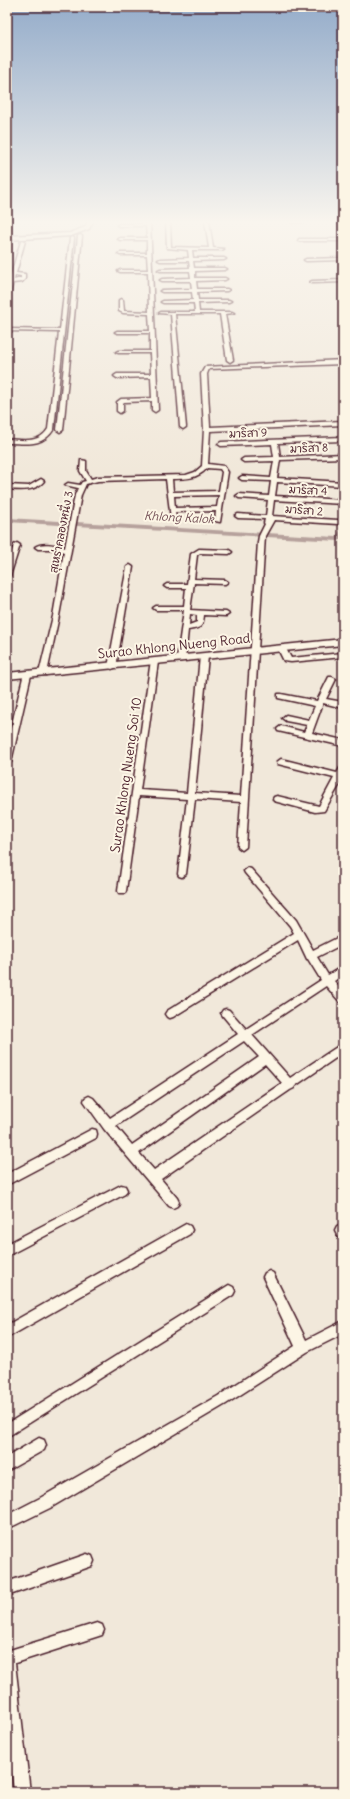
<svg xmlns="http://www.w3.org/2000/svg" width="350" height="1799" font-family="Delius,'Playpen Sans Thai',sans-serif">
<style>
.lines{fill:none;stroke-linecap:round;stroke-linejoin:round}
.canal{fill:#b6a19c;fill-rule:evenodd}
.minor-casing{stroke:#4a1f2b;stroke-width:3}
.tertiary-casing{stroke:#4a1f2b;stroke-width:3}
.secondary-casing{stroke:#4a1f2b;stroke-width:3}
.minor{fill:#fcf5e5;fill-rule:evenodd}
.tertiary{fill:#fcf5e5;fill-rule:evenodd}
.secondary{fill:#fcf5e5;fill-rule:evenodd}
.labels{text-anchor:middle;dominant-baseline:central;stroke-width:4;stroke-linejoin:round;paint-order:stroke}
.far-street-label{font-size:11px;fill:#4a1f2b;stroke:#fcf5e5}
.far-water-label{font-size:12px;font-style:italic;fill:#704c53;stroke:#fcf5e5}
.street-label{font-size:13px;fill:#4a1f2b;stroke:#fcf5e5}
</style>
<rect width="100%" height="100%" fill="#f1e8da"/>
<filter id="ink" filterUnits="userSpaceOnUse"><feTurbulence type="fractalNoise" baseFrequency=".025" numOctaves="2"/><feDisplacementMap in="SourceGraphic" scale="8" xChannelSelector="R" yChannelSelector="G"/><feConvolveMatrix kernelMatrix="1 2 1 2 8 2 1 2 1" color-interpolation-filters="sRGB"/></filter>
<g filter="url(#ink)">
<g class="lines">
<!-- canal -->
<path class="canal" d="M7 518 336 537 341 527 343 526V536L340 540 338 541 7 522Z"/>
<!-- minor casing -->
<g class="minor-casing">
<g id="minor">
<path d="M146 221H150L158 410 155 412 152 410V401L124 402 123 403V411L120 413 117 411V402L121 399 152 398 151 377 117 378 114 376 117 374H151L150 353H118L116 352 118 351H150V333H117L115 332 117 331H150L149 314 123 313 119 311V300L121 299 123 300 124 311 149 312 148 272H120L118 271 120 270H148L147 255H120L118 254 120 253H147V240H120L118 239 120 238H147L146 226H119L117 225 119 224H146Z"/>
<path d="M166 221H170L171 247 209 248 205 221H209L213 248 224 249 222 250H192L193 258H224L226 259 224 260 193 261 194 268H225L227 269 225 270 195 271V278H225L227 279 225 280 196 281 197 289H227L229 290 227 291 197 292 198 300H229L231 301 229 302 198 303 199 312H232L234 313 225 314 233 360 230 362 227 360 220 314H175L186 427 183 429 180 427 171 314 159 313 161 312H195L194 303H163L161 302 163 301 193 300 192 292H162L160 291 162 290 192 289 191 281H162L160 280 162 279 191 278 190 271H160L158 270 160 269 190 268 189 261H160L158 260 160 259 189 258 188 250 167 248Z"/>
<path d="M290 221H323L292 223Z"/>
<path d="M80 235 82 236 63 430 60 432 57 430 78 236Z"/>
<path d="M72 237 74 238 54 429C42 448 26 443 7 443V439C22 440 39 444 48 429L59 332 7 331V329L60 330 70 238Z"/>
<path d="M299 239H343V241H298Z"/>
<path d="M23 240 25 241 16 273 25 274V279L22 282 13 283 9 296 7 297V288L21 241ZM15 275 21 276V278L14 280Z"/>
<path d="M343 258V260L306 261 304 260 306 259Z"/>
<path d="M343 280V282L312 283 310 282 312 281Z"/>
<path d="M343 360V364L209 369 207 374 210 427 343 421V425L210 431 208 464 224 466 228 472 220 522 215 521 216 511 175 512 176 518 171 519 166 479 98 481 86 484 81 495 59 616 47 673 46 675H40L39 673 53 616 64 552 55 549H38L35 547C42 542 57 545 65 548L75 495 78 488 65 485 68 483 80 485 82 482 86 481 80 471 81 460 86 461V471L91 479 98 477 186 475 195 472 202 466 204 429 201 374 205 367ZM207 468 220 469 222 472 219 491 173 492 172 479C185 479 198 479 207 468ZM219 495 217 507 175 508 174 496Z"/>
<path d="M343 437V441L278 443 280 457 343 454V458L280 460 277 478 343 482V486L277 482 275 496 343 500V504L274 500 272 516 338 520 341 522 338 524 274 520 265 536 246 847 242 850 238 847 241 802 195 799 186 874 182 877 179 876 178 874 187 799 139 796 126 891 125 893H119L118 891 151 660H157L158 662 140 790 187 793 200 656 204 654 208 656 195 793 241 796 258 542 259 536 265 524 264 523 265 519 238 518 235 516 238 514 266 516 268 500 239 498 236 496 239 494 269 496 271 481 242 480 239 478 242 476 271 478 274 461 244 462 241 460 244 458 274 457 272 444 221 446 218 444 221 442Z"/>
<path d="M41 479 44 481C35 492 20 490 7 489V485L29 486Z"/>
<path d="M17 543 20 545 10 576 7 578V566L14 545Z"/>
<path d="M199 549 229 550 232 552 229 554 200 553 197 555 194 579 225 580 228 582 225 584 194 583 190 610 226 612 229 614 226 616 204 615C203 628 200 628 188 630L185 659 181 661 177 659 184 610H156L153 608 156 606H184L186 588H167L164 586 167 584H187L191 554ZM190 614 197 615V622L189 625Z"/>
<path d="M130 565 133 567 116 667 112 669 108 667 127 567Z"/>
<path d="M279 647H285L291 658 343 653V657L291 662 284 661 278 649Z"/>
<path d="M24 673H30L31 675 11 762 7 765V745Z"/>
<path d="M329 677H332L336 679 326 699 343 702V708L323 703 312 733 343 740V746L278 731 277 729 281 726 304 732 307 725 286 721 282 718 286 715 309 720 315 706 278 698V694H281L317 701Z"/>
<path d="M281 759 337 773 340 768 343 767V779L324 811 315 812 274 801 273 799 274 797 277 796 319 806 334 778 278 764 277 762Z"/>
<path d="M248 868 251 869 296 920 313 950 343 935V944L317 957 328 975 343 966V975L334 981 343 992V1003L340 1002 326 986 252 1035 290 1078 343 1043V1053L295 1086 294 1088 290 1090 161 1179 177 1198 179 1202 177 1206 173 1208 169 1206 104 1129 84 1101 85 1098 89 1096 93 1098 110 1118 238 1034 223 1016 221 1013 223 1010 226 1009 229 1010 246 1029 321 980 308 959H307L298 940 173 1017 170 1018 167 1017 165 1014 167 1011 294 933 290 926 245 873 244 871ZM244 1041 259 1057 132 1145 116 1126ZM265 1064 282 1083 154 1170 139 1153Z"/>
<path d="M92 1129 96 1130 97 1134 96 1138 7 1185V1174Z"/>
<path d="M121 1185 125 1186 127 1190 125 1194 7 1256V1244Z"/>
<path d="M186 1224 190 1226 192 1230 190 1234 7 1338V1325Z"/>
<path d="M341 1224 343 1225V1240L339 1238 335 1230 337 1226Z"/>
<path d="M269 1271 273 1273 306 1340 343 1321V1334L307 1352 226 1404 50 1508 7 1529V1515L40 1498 218 1396 295 1346 263 1277 265 1273Z"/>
<path d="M229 1285 233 1287 235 1291 233 1295 7 1437V1424Z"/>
<path d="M39 1438 44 1440 46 1445 44 1450 7 1471V1457Z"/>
<path d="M87 1554 92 1556 94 1561 92 1566 7 1596V1582Z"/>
<path d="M97 1623 102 1625 104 1630 102 1635 15 1663 30 1792H14L7 1724V1649L10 1650Z"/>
</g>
</g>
<!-- tertiary casing -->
<g class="tertiary-casing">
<path id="tertiary" d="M88 221H93L89 229 71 236 7 240V236L70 233 85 227Z"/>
</g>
<!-- secondary casing -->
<g class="secondary-casing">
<path id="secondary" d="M343 639V645L7 679V673Z"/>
</g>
<!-- minor -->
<use href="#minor" class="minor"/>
<!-- tertiary -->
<use href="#tertiary" class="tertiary"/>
<!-- secondary -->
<use href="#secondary" class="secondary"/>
</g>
</g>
<!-- sky -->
<linearGradient id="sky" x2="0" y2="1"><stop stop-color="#94acca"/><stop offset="0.47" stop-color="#f9f5ee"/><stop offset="1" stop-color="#f9f5ee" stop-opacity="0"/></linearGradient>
<rect width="350" height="473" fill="url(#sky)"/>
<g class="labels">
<!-- far-street labels -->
<g class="far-street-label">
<text transform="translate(248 433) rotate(-2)">มาริสา 9</text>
<text transform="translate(309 448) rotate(-2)">มาริสา 8</text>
<text transform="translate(308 490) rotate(3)">มาริสา 4</text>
<text transform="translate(304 510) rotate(4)">มาริสา 2</text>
<text transform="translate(61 532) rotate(-79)">สุเหร่าคลองหนึ่ง 3</text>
</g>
<!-- far-water labels -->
<g class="far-water-label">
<text transform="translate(179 517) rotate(3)">Khlong Kalok</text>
</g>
<!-- street labels -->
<g class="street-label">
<text transform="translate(174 646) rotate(-6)">Surao Khlong Nueng Road</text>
<text transform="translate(126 775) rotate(-82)">Surao Khlong Nueng Soi 10</text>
</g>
</g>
<!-- margin -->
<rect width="350" height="1799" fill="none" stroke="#fcf5e5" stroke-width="24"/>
<rect x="12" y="12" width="326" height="1775" fill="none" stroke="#4a1f2b" stroke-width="1.5" filter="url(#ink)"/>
</svg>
